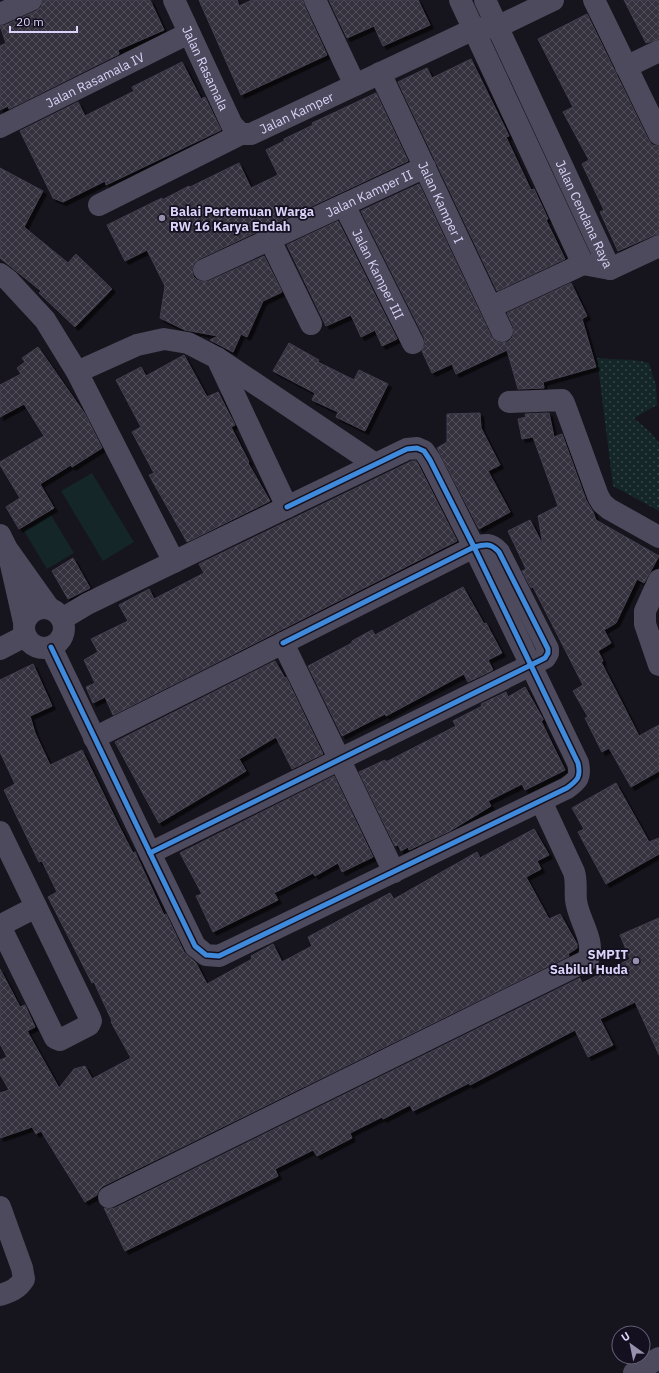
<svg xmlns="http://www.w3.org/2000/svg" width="659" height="1373" font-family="'IBM Plex Sans',sans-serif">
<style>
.grass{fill:url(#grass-dots)}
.pitch{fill:#142628}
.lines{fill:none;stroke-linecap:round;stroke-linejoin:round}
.stream{stroke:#13213e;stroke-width:7}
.building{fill:url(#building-cross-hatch);stroke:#433f4f;filter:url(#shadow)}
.street{stroke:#4c4a5c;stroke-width:22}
.cycleway-casing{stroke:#141020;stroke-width:8}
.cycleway{stroke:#408adc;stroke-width:5}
.poi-dot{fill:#9691ac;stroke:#141020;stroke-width:1.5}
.labels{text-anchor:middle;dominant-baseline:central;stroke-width:3.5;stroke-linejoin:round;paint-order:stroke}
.street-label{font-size:13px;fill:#dbd4fa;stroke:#141020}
.poi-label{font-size:13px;font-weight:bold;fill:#dbd4fa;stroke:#141020;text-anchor:start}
</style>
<defs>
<pattern id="grass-dots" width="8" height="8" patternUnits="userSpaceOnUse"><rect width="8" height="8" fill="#142628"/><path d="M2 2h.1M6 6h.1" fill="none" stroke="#364548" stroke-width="1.8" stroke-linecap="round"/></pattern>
<pattern id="building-cross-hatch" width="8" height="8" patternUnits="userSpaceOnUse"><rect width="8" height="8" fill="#34323e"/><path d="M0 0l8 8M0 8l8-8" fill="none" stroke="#514f5b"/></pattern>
<filter id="shadow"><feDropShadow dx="3.5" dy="3.5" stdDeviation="0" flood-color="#0009"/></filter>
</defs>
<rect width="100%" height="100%" fill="#16141c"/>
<!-- grass -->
<path class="grass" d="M597 358C614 360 634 358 649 363L656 385 657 405 634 418 650 432 659 443V511L613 486Z"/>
<!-- pitch -->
<g class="pitch">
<path d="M92 473 134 542 103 561 61 491Z"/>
<path d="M51 515 74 553 47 569 24 531Z"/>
</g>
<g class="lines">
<!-- stream -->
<path class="stream" d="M657 1373 659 1372"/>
</g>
<!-- building -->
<g class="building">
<path d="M43 0H150L164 30 118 50 119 54 9 109 8 106 0 110V46L6 43 0 26 5 25 36 11 41 7Z"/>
<path d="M199 0H237L239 6 252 0H303L304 5 327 55 241 95Z"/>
<path d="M329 0H418L430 25 383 46 374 26 347 38Z"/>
<path d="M624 0H659V39L646 43Z"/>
<path d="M587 14 648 139 652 145 659 146V234L654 235 618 251 600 212 604 210 582 164 589 160 563 112 573 107 538 39Z"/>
<path d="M471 59 509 136 506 137 531 190 534 189 548 219 546 220 565 259 497 291 398 82 427 68 432 78Z"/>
<path d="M182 62 201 99 205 97 221 130 106 185 105 181 63 202 53 198 20 131 78 102 85 116 134 91 132 87Z"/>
<path d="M376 93 408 161 199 259 194 263 192 269 193 276 197 280 203 282 209 281 264 256 282 292 263 301 247 337 241 334 233 352 210 340 218 336 185 330 160 318 165 286 147 250 125 261 107 225 162 198V200L189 186 190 187 239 163 251 188 278 175 266 150 284 141V139L313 125 312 123Z"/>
<path d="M0 168 43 191 24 227 68 263 76 254 112 289 75 327 39 293 41 291 0 258Z"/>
<path d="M419 184 491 336 495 341 501 343 508 342 512 338 514 332 513 326 507 313 571 283 587 316 582 319 596 367 543 382 544 388 518 389 507 350 456 374 452 364 432 373 422 351 425 344 424 337 361 211Z"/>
<path d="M338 221 397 339 382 346 375 330 361 337 351 315 326 326 287 245Z"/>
<path d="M289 343 319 360 318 362 354 380 359 370 388 384 365 431 336 417 338 412 312 400 315 393 273 371Z"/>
<path d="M38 347 85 414 102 448 72 467 71 465 40 484 54 508 19 529 6 507 20 498 0 465V462L44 436 24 404 0 417V385L21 374 17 368 25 362 22 358Z"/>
<path d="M184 355 207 397 218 392 235 425 231 427 249 462 248 463 270 501 187 542 149 475 154 473 132 432 141 427 116 380 141 367 146 376Z"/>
<path d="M480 413 481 428 500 465 488 471 510 512 479 529 437 448 447 442V414Z"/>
<path d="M549 413 554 437 562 434 586 500 593 512 596 520 659 556 644 583 637 579 616 623 604 630 611 643 598 651 603 661 601 662 639 736 659 725V771L631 787 609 748 602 752 585 718 588 717 573 691 583 685 533 587 531 588 522 571 526 569 508 531 530 520 543 545 538 516 558 506 533 437 522 439 518 419 526 417 525 414Z"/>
<path d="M412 461H416L419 466 457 541 113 715 105 697 93 703 86 687 95 683 84 660 98 652 91 639 128 621 119 605 149 589 154 599 204 573 199 564Z"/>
<path d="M73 558 90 588 68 599 52 571Z"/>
<path d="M463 587 484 624 486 623 502 653 488 660 493 670 468 682 464 674 386 716 385 714 342 736 308 666 352 643V641L372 630 375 635Z"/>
<path d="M275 661 285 678 286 677 323 754 292 769 276 737 239 759 246 771 159 823 115 742Z"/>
<path d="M33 664 52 706 30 716 35 733 50 765 82 750 119 826 133 853 135 852 164 915 166 914 184 952 196 963 207 984 252 959 251 956 273 944 282 962 312 946 308 937 390 893 394 899 477 852 480 858 534 829 549 855 537 861 541 869 526 877 549 919 560 914 577 944V948L568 954 569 956 103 1186 99 1190 97 1195 85 1202 41 1131 36 1134 32 1127 0 1138V1093L9 1090 0 1074V1060L7 1057 0 1044V969L20 1007 25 1005 35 1027 27 1031 59 1088 74 1069 85 1066 92 1079 131 1058 111 1022 112 1021 94 982 92 983 48 897 57 892 42 861 39 862 4 790 15 784 0 752V680Z"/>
<path d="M525 687 543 719V720L541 721 565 770 525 790 522 784 488 801 491 806 450 831 409 850 408 847 401 851 398 845 395 846 359 772 385 760 386 762 456 726 453 721 482 706 481 704 506 692 508 697Z"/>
<path d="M334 776 373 857 342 872 338 863 315 876 313 873 274 893 278 900 213 932 196 896 202 894 180 853Z"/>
<path d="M616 783 649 842 659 838V854L606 884 578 832 584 829 572 808Z"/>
<path d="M659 918V1055L635 1002 600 1019 613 1045 588 1057 575 1030 470 1085 469 1083 413 1111 410 1105 383 1119 382 1117 350 1133 352 1138 317 1156 313 1150 275 1169 278 1176 125 1251 104 1208 109 1209 115 1208 580 978 582 983 630 959 620 935Z"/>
</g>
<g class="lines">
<!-- street -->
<g class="street">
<path id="s1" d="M174 0 232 125 241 134"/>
<path d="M315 0 355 85"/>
<path d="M460 0 583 264"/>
<path id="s2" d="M485 0 610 269 583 264"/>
<path d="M594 0 659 134"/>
<path d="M0 14 31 0"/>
<path d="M626 67 659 51"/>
<path id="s3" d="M380 73 502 331"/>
<path id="s4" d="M0 127 189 33"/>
<path id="s5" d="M99 205 241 134H251L474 29 497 27 553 0"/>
<path id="s6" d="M344 205 413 343"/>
<path d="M270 240 311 324"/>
<path d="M610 269 659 246"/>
<path id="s7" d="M204 270 425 167"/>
<path d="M0 274 8 280 45 320 77 372 137 345 164 339 188 343 217 358 287 507 87 604 62 619"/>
<path d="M491 307 583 264"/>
<path d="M217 358 375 464"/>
<path d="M77 372 174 562"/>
<path d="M509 402 562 400 564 403 598 496 602 503 609 509 659 537"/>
<path d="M0 535 7 549 49 608"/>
<path d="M10 560 24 622"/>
<path d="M659 580 645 611V624L659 665"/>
<circle cx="44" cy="628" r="20"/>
<path d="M51 647 150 853 531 665 545 658 548 653V649L499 552C491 543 485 544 474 547L430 460 424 451 417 448 407 449 287 507"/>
<path d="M0 649 25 636"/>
<path d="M94 738 283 643 394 872"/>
<path d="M0 832 90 1018 91 1021 89 1025 60 1040 55 1038 0 926"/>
<path d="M150 853 195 946 206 955 219 956 567 788C578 780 581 777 578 763L474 547 283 643"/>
<path d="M1 925 36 907"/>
<path d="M109 1197 588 960C596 940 578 920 576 900 575 890 577 882 574 872L541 801"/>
<path d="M0 1207 22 1268 24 1279C18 1289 10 1292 0 1295"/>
<path d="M634 1373 659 1358"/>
</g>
<!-- cycleway casing -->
<g class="cycleway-casing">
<g id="cycleway">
<path d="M51 647 150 853 531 665 545 658 548 653V649L499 552C491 543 485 544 474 547L430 460 424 451 417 448 407 449 287 507"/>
<path d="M150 853 195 946 206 955 219 956 567 788C578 780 581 777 578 763L474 547 283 643"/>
</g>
</g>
<!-- cycleway -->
<use href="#cycleway" class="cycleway"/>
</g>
<!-- markers -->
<g class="poi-dot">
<circle cx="162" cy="218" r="4"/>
<circle cx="636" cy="961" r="4"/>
</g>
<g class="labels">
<!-- street labels -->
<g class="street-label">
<text stroke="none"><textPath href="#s1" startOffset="75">Jalan Rasamala</textPath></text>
<text stroke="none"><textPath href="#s4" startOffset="106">Jalan Rasamala IV</textPath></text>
<text stroke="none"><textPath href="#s5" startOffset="219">Jalan Kamper</textPath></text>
<text stroke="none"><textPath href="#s7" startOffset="182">Jalan Kamper II</textPath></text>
<text stroke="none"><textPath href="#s3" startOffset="143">Jalan Kamper I</textPath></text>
<text stroke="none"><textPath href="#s2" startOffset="236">Jalan Cendana Raya</textPath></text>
<text stroke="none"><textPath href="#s6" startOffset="77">Jalan Kamper III</textPath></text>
</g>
<!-- poi labels -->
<g class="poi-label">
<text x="170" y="211">Balai Pertemuan Warga<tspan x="170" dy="15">RW 16 Karya Endah</tspan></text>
<text x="628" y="954" text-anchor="end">SMPIT<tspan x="628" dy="15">Sabilul Huda</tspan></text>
</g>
</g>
<!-- north arrow -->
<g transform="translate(631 1345) rotate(327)"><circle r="19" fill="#141020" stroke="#645e77"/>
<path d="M0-3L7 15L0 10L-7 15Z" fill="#9691ac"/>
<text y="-6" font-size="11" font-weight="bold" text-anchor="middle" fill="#dbd4fa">U</text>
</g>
<!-- scale -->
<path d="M10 26v6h67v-6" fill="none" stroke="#dbd4fa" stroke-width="2"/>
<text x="16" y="26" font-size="12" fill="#dbd4fa" stroke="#141020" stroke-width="3" paint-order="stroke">20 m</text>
</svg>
